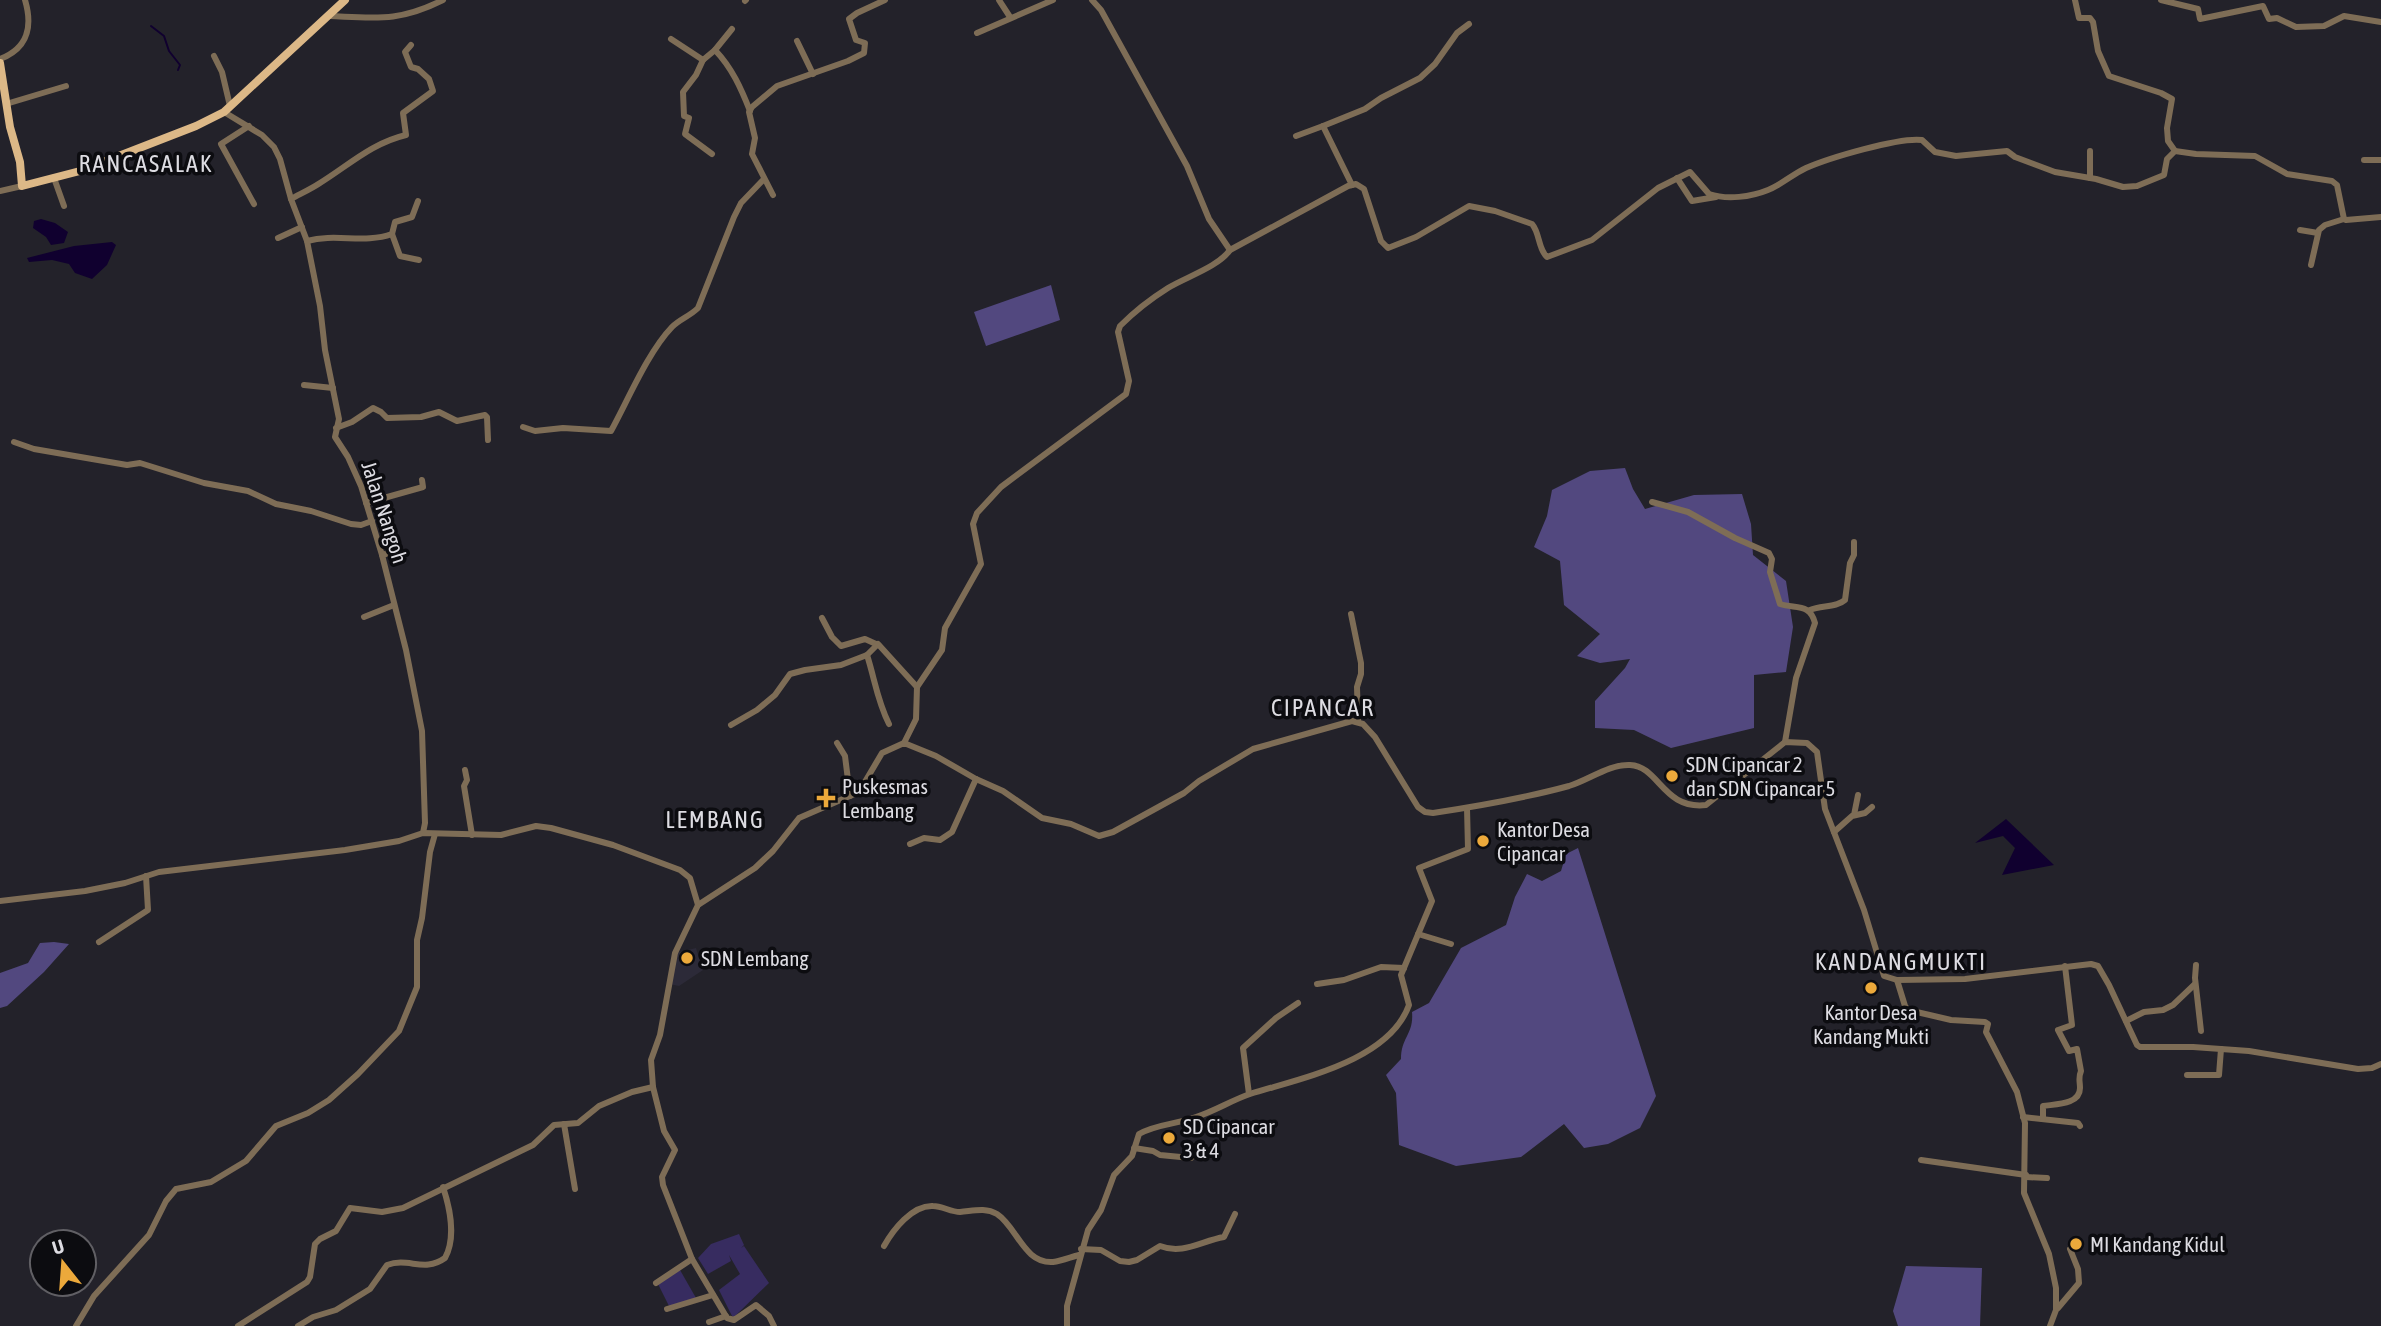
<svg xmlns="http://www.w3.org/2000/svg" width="2381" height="1326" font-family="'Asap Condensed',sans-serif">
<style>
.built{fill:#2c2a38}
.green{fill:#372c60}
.forest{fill:#52487f}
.water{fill:#10002f}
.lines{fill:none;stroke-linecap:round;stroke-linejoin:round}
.stream{stroke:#10002f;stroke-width:2}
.minor{stroke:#7e6d56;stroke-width:6}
.major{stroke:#dcb887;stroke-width:8}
.poi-dot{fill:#eca93b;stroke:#0c0c10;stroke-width:2.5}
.labels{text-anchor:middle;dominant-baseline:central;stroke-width:7;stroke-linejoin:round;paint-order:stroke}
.street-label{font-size:21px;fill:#dddce2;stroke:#0c0c10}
.poi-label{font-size:21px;fill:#dddce2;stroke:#0c0c10;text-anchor:start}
.quarter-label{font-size:24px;letter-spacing:2px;fill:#dddce2;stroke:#0c0c10}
</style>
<rect width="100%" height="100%" fill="#23222a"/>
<!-- built -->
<path class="built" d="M696 948 703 970 679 986 669 984 676 953Z"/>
<!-- green -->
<g class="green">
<path d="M739 1234 744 1245 741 1248 744 1246 769 1283 733 1318 719 1290 740 1274 729 1255 731 1261 708 1274 698 1258 711 1244Z"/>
<path d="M680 1270 696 1298 669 1306 658 1284Z"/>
</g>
<!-- forest -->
<g class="forest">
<path d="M1051 285 1060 320 986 346 974 312Z"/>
<path d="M1625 468 1633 489 1645 509 1694 495 1742 494 1751 524 1753 555 1786 581 1793 627 1786 672 1754 675V728L1671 748 1634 730 1595 728V701L1625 668 1630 659 1600 663 1577 656 1600 634 1564 605 1560 561 1534 547 1547 516 1552 490 1590 471Z"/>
<path d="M1578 848 1656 1096 1640 1128 1608 1144 1584 1148 1564 1124 1521 1157 1456 1166 1399 1145 1396 1093 1386 1075 1401 1059C1401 1037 1414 1034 1412 1012L1429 1003 1461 948 1506 925 1515 897 1527 874 1542 881 1561 871 1566 854Z"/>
<path d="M54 942 69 944 44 972 7 1006 0 1008V973L28 963 40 943Z"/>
<path d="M1906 1266 1982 1268 1980 1326H1898L1893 1311Z"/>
</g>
<!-- water -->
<g class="water">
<path d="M41 219 55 223 68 232 64 243 51 245 46 237 33 228 34 221Z"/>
<path d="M112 242 116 245 107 265 92 279 75 273 69 264 52 260 29 262 27 258 74 246Z"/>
<path d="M2006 819 2054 865 2002 875 2015 848 2003 836 1975 843Z"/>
</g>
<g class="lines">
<!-- stream -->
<path class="stream" d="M151 26 164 36 169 51 180 65 178 70"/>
<!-- minor -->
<g class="minor">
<path d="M999 0 1010 17"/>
<path d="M1092 0 1101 10 1187 166 1209 219 1230 250"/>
<path d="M2075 0 2079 18H2090L2093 22 2098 51 2109 76 2161 93 2172 99 2167 128 2168 141 2175 151"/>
<path d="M2161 0 2198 9 2200 19 2263 6 2269 19 2277 18 2296 27 2324 26 2344 16 2381 22"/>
<path d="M745 1 746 0"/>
<path d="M330 16C377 18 399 22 443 0"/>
<path d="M977 33 1053 0"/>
<path d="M671 39 703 60 715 50 732 29"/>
<path d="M797 41 813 74"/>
<path d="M715 50C732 68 741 88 750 111"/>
<path d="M214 56 222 72 230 106"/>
<path d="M0 59C28 48 33 27 25 0"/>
<path d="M703 60 696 75 683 92 684 116 689 118 685 134 712 154"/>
<path d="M6 104 66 86"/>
<path d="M224 112 262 135 274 147 280 159 291 199 307 241 320 306 325 350 339 419 335 437 348 457 361 486 382 555 406 650 422 731 425 823 423 833"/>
<path d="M249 126 221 144 254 204"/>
<path d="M1296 136 1323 126"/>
<path d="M2090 151V178"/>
<path d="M2364 160H2381"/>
<path d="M54 178 64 206"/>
<path d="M1677 178 1692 201 1716 197"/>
<path d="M1352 185 1323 126 1365 109 1381 98 1420 78 1435 64 1457 33 1469 24"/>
<path d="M0 191 22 186"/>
<path d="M773 195 752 154 755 138 749 112 752 107 777 86 848 61 864 53 865 43 856 40 849 19 857 13 885 0"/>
<path d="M291 199C300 194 311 189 320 183 349 165 372 143 406 135L403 113 433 91 429 79 418 69 411 67 405 52 411 45"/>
<path d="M2300 230 2318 233"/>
<path d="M392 234 400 256 419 260"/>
<path d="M278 238 302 227"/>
<path d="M307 241C336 233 364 244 392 234L395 222 412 217 418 201"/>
<path d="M2311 265 2319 230 2325 225 2344 219"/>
<path d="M304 385 333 388"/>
<path d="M523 427 535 431 563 428 611 431C628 400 648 352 672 327 680 319 690 316 698 308L734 217 741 203 764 179"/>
<path d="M336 428 352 422 373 408 381 412 387 418 421 417 439 412 457 421 485 415 487 417 488 440"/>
<path d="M14 442 34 449 127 465 140 463 204 483 248 491 276 504 311 511 351 524 361 525 372 521"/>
<path d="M1652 502 1688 512 1735 538 1769 553 1772 559 1770 572 1780 604C1796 609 1810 603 1815 623L1796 678 1785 742"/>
<path d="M366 503 423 487 422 480"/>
<path d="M382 555 393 552 397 543"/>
<path d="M1810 610C1821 605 1836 608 1845 600L1850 563 1854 555V542"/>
<path d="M1351 614 1361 663V674L1357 687 1358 721"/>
<path d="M364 617 394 605"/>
<path d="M822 618 832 637 841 646 865 639 876 644"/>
<path d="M867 655C875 680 877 700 889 724"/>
<path d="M731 725 757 710 775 695 790 674 805 670 841 665 867 655 878 644 917 687"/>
<path d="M837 743 845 756 850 796"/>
<path d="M904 743 916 719 917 687 942 650 945 628 981 564 973 524 977 513 1001 487 1126 394 1129 381 1118 332 1120 326C1134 312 1152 298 1168 288 1186 277 1218 267 1230 250L1348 186 1356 184 1364 189 1381 241 1388 248 1416 237 1469 206 1495 211 1532 224C1540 233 1538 249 1547 257L1592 240 1658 188 1690 172 1709 194C1727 200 1751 197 1768 190 1781 185 1793 174 1806 168 1829 158 1899 137 1922 140L1935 152 1956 156 2007 151 2015 157 2055 172 2096 179 2123 187 2137 186 2164 175 2167 159 2175 151 2196 154 2255 156 2287 174 2332 181 2337 185 2344 219 2346 220 2381 217"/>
<path d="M465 770 467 780 464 786 472 835"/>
<path d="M1854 815 1858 795"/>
<path d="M1834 832 1852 816 1865 813 1872 807"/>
<path d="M910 844 924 838 940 840 952 832 976 779"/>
<path d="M0 901 85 891 125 883 159 872 345 850 399 841 423 833 501 835 536 826 551 828 613 845 680 870 690 878 698 905"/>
<path d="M1418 934 1451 944"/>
<path d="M99 942 148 910 146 876"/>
<path d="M2196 965 2195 978 2201 1031"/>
<path d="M1897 980 1905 1006 1908 1010 1951 1020 1985 1022 1988 1024 1986 1032 2017 1092 2025 1123 2024 1193 2049 1254 2056 1288V1310L2050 1326"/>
<path d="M1317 984 1344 980 1381 967 1404 968"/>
<path d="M2126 1021 2144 1012 2163 1010 2173 1005 2195 984"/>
<path d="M2187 1075H2219L2221 1049"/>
<path d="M1249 1094 1243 1048 1276 1018 1298 1003"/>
<path d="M2023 1117 2078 1123 2080 1126"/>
<path d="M2043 1119V1106C2055 1104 2080 1105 2080 1088 2080 1081 2078 1078 2081 1071L2077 1049 2069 1051 2058 1030 2072 1025 2065 966"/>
<path d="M564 1124 575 1189"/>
<path d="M1134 1148 1153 1151 1160 1155 1191 1158"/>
<path d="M1921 1160 2026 1175"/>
<path d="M2026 1177 2047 1178"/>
<path d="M884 1246C893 1230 912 1205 933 1206 942 1206 951 1212 960 1212 973 1211 985 1207 997 1214 1017 1227 1024 1264 1053 1262 1062 1261 1071 1257 1079 1255"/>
<path d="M1081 1249 1101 1250 1120 1261 1129 1262 1137 1260 1160 1246C1183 1255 1201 1241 1224 1237L1235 1214"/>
<path d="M656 1283 692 1259"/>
<path d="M2058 1308 2079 1283 2078 1269 2070 1249"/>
<path d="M667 1309 713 1295"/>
<path d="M709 1322 726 1316"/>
<path d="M76 1326 94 1296 149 1235 166 1201 176 1189 211 1182 246 1161 276 1126 308 1113 329 1100 358 1074 399 1031 417 987V940L422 918 430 852 435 834"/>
<path d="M238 1326 307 1282 310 1277 315 1244 320 1239 336 1231 350 1208 382 1212 403 1208 533 1145 554 1125 578 1123 599 1106 632 1092 653 1087"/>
<path d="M298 1326 313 1317 336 1310 370 1289 387 1265C409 1257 424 1273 445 1258 456 1238 450 1208 443 1187"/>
<path d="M774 1326 769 1316 756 1305 734 1320 727 1318 692 1259 663 1185 662 1177 675 1150 664 1131 653 1087 651 1060 660 1035 675 953 698 905 755 868 773 851 799 818 859 792 882 753 904 743 936 756 976 779 1003 791 1042 818 1071 824 1099 836 1113 832 1184 793 1199 781 1253 749 1352 721 1363 724 1375 737 1418 807 1425 812 1433 813C1479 806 1525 798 1569 786 1589 780 1609 764 1630 765 1659 766 1663 810 1706 805L1785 742 1807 743 1817 752 1825 809 1864 910 1884 976 1897 980 1965 979 2091 964 2098 966 2109 985 2137 1045 2140 1047H2193L2249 1051 2358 1069 2372 1068 2381 1064"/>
<path d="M1067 1326V1306L1088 1230 1101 1210 1114 1175 1132 1156 1139 1134C1156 1124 1178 1124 1196 1117 1215 1111 1232 1100 1250 1094 1301 1078 1389 1061 1409 1005L1401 975 1432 901 1419 868 1468 849 1467 808"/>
</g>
<!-- major -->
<path class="major" d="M0 63 10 127 20 162 22 186 80 171 196 126 224 112 345 0"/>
</g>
<!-- markers -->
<g class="poi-dot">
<circle cx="1672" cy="776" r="7"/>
<path d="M822.5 787.5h7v7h7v7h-7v7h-7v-7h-7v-7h7z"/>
<circle cx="1483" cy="841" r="7"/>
<circle cx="687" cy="958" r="7"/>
<circle cx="1871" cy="988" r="7"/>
<circle cx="1169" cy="1138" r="7"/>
<circle cx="2076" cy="1244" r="7"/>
</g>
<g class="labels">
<!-- street labels -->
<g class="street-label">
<text transform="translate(385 512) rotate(72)">Jalan Nangoh</text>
</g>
<!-- poi labels -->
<g class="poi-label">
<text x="1686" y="764">SDN Cipancar 2<tspan x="1686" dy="24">dan SDN Cipancar 5</tspan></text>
<text x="842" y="786">Puskesmas<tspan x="842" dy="24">Lembang</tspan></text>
<text x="1497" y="829">Kantor Desa<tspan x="1497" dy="24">Cipancar</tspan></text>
<text x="701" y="958">SDN Lembang</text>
<text x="1871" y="1012" text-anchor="middle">Kantor Desa<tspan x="1871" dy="24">Kandang Mukti</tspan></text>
<text x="1183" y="1126">SD Cipancar<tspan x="1183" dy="24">3 &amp; 4</tspan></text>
<text x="2090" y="1244">MI Kandang Kidul</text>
</g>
<!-- quarter labels -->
<g class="quarter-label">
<text x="146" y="163">RANCASALAK</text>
<text x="1323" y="707">CIPANCAR</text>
<text x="715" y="819">LEMBANG</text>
<text x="1901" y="961">KANDANGMUKTI</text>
</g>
</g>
<!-- north arrow -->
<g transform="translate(63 1263) rotate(343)"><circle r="33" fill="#0c0c10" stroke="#605f64" stroke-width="2"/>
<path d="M0-5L12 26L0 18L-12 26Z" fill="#eca93b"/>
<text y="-10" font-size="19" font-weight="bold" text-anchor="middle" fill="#dddce2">U</text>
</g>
</svg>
